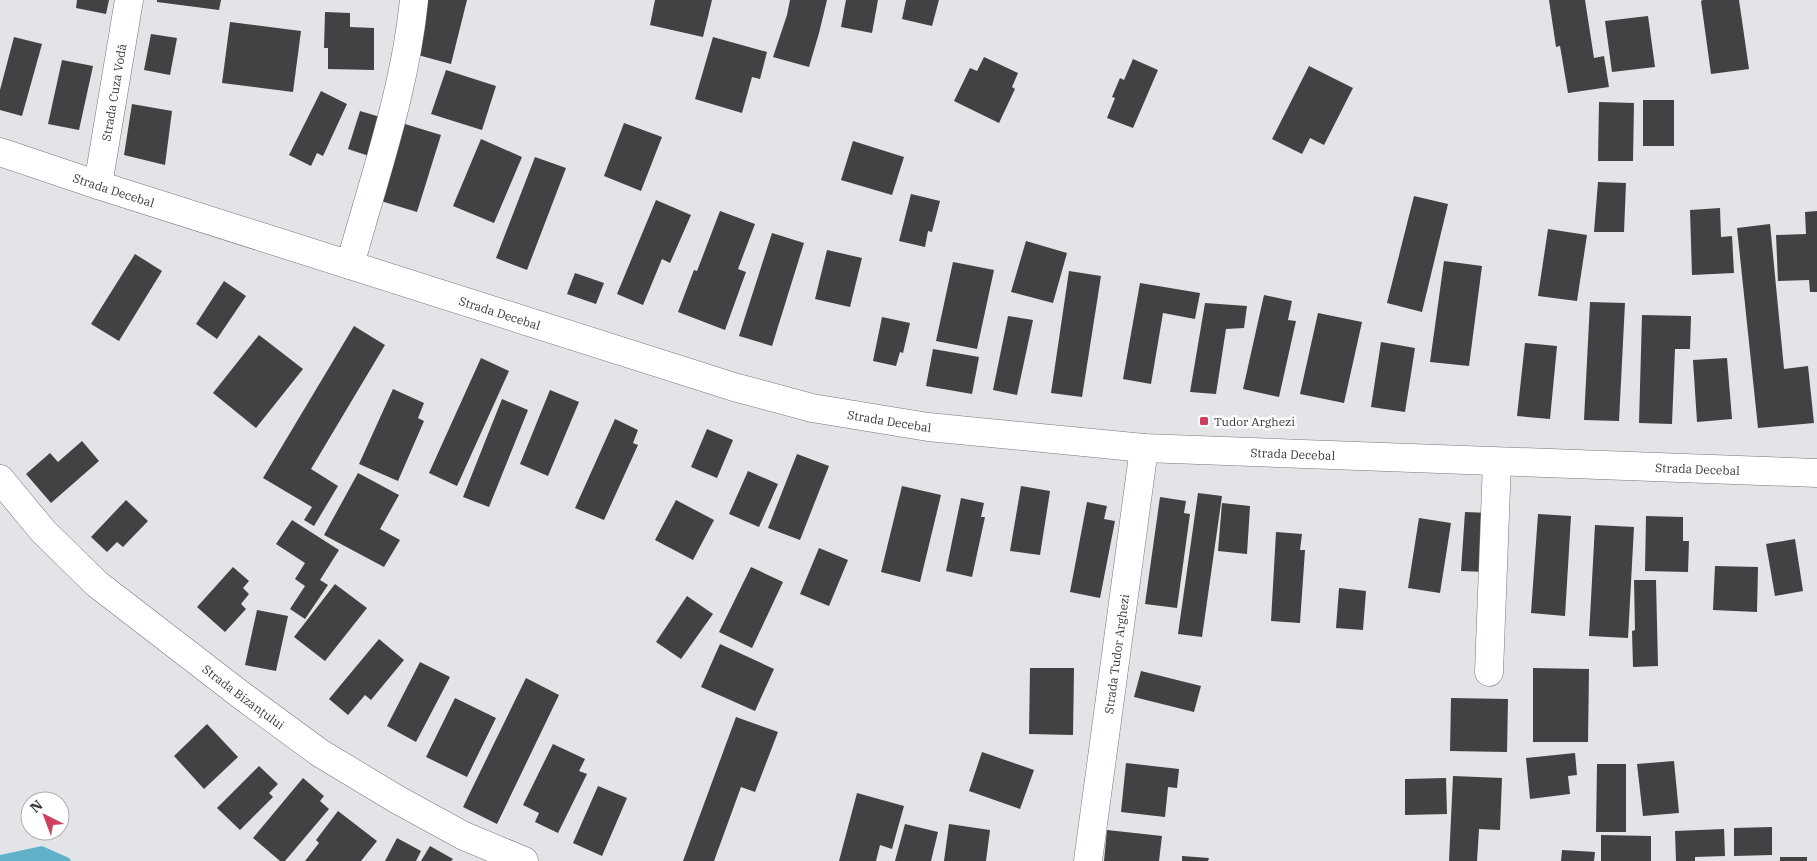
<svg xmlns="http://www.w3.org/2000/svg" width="1817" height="861" font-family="'IBM Plex Serif',serif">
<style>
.water{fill:#5fb0c9}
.building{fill:#424143}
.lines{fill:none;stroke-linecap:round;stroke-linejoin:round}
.minor-casing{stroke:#76777a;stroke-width:29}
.major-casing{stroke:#76777a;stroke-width:29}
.minor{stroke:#fff;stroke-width:28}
.major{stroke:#fff;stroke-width:28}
.poi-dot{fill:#cf405e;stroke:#fff;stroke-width:2}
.labels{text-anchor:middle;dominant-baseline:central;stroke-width:5;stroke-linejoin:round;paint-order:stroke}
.street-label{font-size:12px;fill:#373839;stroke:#fff}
.poi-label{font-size:12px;fill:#373839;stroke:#fff;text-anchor:start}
</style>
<rect width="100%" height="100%" fill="#e2e4e7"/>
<!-- water -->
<path class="water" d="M42 846 69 858 71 861H0V855Z"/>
<!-- building -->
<g class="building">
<path d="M77 0H109L106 14 76 8Z"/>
<path d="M157 0H221L219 10 157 2Z"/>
<path d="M427 0H467L451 64 414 54Z"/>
<path d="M655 0H712L703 37 650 25Z"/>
<path d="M790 0H827L819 33 809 67 773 57 787 15Z"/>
<path d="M846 0H878L872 33 841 27Z"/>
<path d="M906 0H939L932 26 902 19Z"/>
<path d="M1549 0H1585L1594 58 1604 56 1609 87 1568 93 1560 46 1556 47Z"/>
<path d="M1703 0H1739L1749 69 1711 74 1701 1Z"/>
<path d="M325 12 350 13V27L374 28V70L328 69V48H324Z"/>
<path d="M1648 16 1655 67 1612 72 1605 21Z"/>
<path d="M230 22 301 31 293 92 222 83Z"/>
<path d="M151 34 177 38 170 75 144 70Z"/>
<path d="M14 37 42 44 22 116 0 110V90Z"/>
<path d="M713 37 767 52 760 79 752 77 742 113 695 99Z"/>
<path d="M984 57 1018 73 1012 87 1015 89 999 123 954 101 970 68 977 71Z"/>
<path d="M1133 59 1158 70 1133 128 1107 118 1115 98 1112 97 1120 78 1124 80Z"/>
<path d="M62 60 93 66 79 130 48 124Z"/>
<path d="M1309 66 1353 88 1324 145 1310 138 1302 154 1272 139Z"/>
<path d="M446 70 496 86 482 130 431 114Z"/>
<path d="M321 91 347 104 323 156 317 153 311 166 289 155Z"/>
<rect x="1643" y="100" width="31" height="46"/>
<path d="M1599 102 1634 103 1633 161H1598Z"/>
<path d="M132 104 172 111 165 165 124 155Z"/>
<path d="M360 111 387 119 375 158 348 149Z"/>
<path d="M624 123 662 137 641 191 604 176Z"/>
<path d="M405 124 441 135 417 212 381 201Z"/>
<path d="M481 139 522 157 494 223 453 206Z"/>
<path d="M853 141 904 157 892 195 841 180Z"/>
<path d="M535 157 566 168 527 270 496 258Z"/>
<path d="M1598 182 1626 183 1624 232H1594Z"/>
<path d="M911 194 940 201 932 232 928 231 925 247 899 241Z"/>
<path d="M1414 196 1448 204 1422 312 1387 303Z"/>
<path d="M656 200 691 215 670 263 662 259 643 305 617 294Z"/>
<path d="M1720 208 1721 237 1732 236 1734 273 1692 275 1690 210Z"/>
<path d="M720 211 755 224 738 269 746 272 725 330 678 312 694 270 697 271Z"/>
<path d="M1817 211V292H1810L1809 280 1778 281 1776 235 1806 234 1805 212Z"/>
<path d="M1770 224 1784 369 1808 366 1814 423 1758 428 1737 228Z"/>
<path d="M1548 229 1587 235 1577 301 1538 296Z"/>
<path d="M772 233 804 243 772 346 739 336Z"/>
<path d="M1026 241 1067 253 1053 303 1011 292Z"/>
<path d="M827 250 862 258 850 307 815 299Z"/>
<path d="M135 254 162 271 119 341 91 324Z"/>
<path d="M1444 261 1482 266 1469 366 1430 362Z"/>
<path d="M953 262 994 270 977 349 936 341Z"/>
<path d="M1069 271 1101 276 1082 397 1051 393Z"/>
<path d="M575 273 604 283 596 304 567 294Z"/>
<path d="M224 281 246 296 217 339 196 324Z"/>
<path d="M1140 283 1200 293 1195 319 1163 313 1151 384 1123 379Z"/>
<path d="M1264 295 1292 301 1288 320 1296 321 1279 397 1243 389Z"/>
<path d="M1590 302 1625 303 1619 421 1584 420Z"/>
<path d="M1205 303 1247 306 1244 328 1226 329 1216 394 1190 392Z"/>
<path d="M1318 313 1362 322 1344 403 1300 394Z"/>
<path d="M1642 315 1691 316 1690 349H1675L1672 424 1639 423Z"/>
<path d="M1008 316 1033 320 1017 395 993 390Z"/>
<path d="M882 317 910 323 903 353 900 352 896 366 873 361Z"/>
<path d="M354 326 385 345 311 469 338 486 314 526 304 520 312 507 263 478Z"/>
<path d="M259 335 303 369 256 428 213 393Z"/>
<path d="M1381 342 1415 348 1405 412 1371 407Z"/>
<path d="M1525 343 1557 346 1550 419 1517 416Z"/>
<path d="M933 349 979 357 972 394 926 386Z"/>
<path d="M481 358 509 371 457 486 429 473Z"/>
<path d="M1727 358 1732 419 1697 422 1693 360Z"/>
<path d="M393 389 424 403 418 418 424 421 398 481 359 464Z"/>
<path d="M550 390 579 402 548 476 520 464Z"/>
<path d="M502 399 528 410 489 507 463 497Z"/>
<path d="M615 419 638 430 633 443 638 445 604 520 575 508Z"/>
<path d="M707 429 733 440 717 478 691 467Z"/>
<path d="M82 441 99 461 51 503 26 474 50 453 58 462Z"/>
<path d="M797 454 829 466 800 540 768 528Z"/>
<path d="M748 471 778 484 759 527 729 514Z"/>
<path d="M358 473 399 495 380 529 400 540 384 567 324 535Z"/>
<path d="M902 486 941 495 920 582 881 572Z"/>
<path d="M1021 486 1050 491 1040 555 1010 551Z"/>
<path d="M1198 493 1222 496 1202 637 1178 634Z"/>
<path d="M1160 497 1186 501 1184 513 1190 514 1177 608 1145 604Z"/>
<path d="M961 498 984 503 981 517H985L972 577 946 571Z"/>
<path d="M126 500 148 521 123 547 117 542 107 552 91 537Z"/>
<path d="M676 500 714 520 693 560 655 540Z"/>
<path d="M1087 502 1107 506 1104 519 1115 521 1100 598 1070 592Z"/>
<path d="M1222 503 1250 506 1247 554 1218 551Z"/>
<path d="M1465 512 1490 513 1486 572 1461 571Z"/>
<path d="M1538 514 1571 516 1565 616 1531 613Z"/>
<path d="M1646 516 1683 517V541H1689L1688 572 1645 571Z"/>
<path d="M1419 518 1451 523 1440 593 1408 588Z"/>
<path d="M292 520 339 550 320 580 328 585 305 619 290 609 305 586 295 579 305 563 276 544Z"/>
<path d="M1595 525 1634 527 1628 638 1589 636Z"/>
<path d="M1276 532 1302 534 1300 550H1305L1300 623 1271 621Z"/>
<path d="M1795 539 1803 591 1775 596 1766 544Z"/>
<path d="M819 548 848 560 829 606 800 594Z"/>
<path d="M1715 566 1758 567 1757 612 1713 610Z"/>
<path d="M233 567 249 581 243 588 249 594 241 604 246 609 225 632 197 607Z"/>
<path d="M751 567 783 582 752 648 719 632Z"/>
<path d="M1634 580H1656L1658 666 1633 667 1632 631 1635 630Z"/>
<path d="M335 584 367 608 325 661 294 637Z"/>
<path d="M1339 588 1366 591 1363 630 1336 628Z"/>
<path d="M687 596 713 614 681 659 656 642Z"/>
<path d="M257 610 288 616 276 671 245 665Z"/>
<path d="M379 639 404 660 371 700 365 695 348 715 329 699Z"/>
<path d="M720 644 774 669 755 711 701 687Z"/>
<path d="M420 662 450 677 416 742 387 726Z"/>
<path d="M1030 668H1074L1073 735 1029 734Z"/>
<path d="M1533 668 1589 669 1588 742H1533Z"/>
<path d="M1141 671 1201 686 1194 712 1134 697Z"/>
<path d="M526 678 559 695 497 824 463 807Z"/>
<path d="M455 698 496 718 467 777 426 757Z"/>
<path d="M1451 698 1508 699 1507 752 1450 751Z"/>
<path d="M736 717 778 732 755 792 741 787 714 861H683Z"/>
<path d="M207 724 238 757 204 789 174 756Z"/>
<path d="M553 744 585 759 579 771 587 774 558 833 535 822 539 813 523 805Z"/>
<path d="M982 752 1034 770 1020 809 969 791Z"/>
<path d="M1575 753 1577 775 1568 776 1570 794 1530 799 1526 758Z"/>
<path d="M1674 761 1679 813 1643 816 1637 764Z"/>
<path d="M1126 763 1179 769 1177 788 1168 787 1165 817 1121 812Z"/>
<path d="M1597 764H1626V832H1596Z"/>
<path d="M259 766 278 784 269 793 273 797 240 830 217 808Z"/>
<path d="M1453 776 1502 778 1500 830 1479 829 1477 861H1449Z"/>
<path d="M303 778 324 796 320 801 329 809 285 861H280L253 838Z"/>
<path d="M1446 778 1447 814 1405 815V779Z"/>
<path d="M598 786 627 798 602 856 573 843Z"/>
<path d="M857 793 904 806 892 849 880 845 876 861H839Z"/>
<path d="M338 811 377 841 361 861H305L319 843 316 840Z"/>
<path d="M905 824 938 832 931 861H895Z"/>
<path d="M949 824 990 830 986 861H944Z"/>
<path d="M1772 827V855L1734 856V828Z"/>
<path d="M1724 829 1725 856 1695 857V861H1676L1675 831Z"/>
<path d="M1107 830 1162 836 1159 861H1104Z"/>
<path d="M1601 835 1651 836V861H1601Z"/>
<path d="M397 838 421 851 416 861H385Z"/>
<path d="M430 846 453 859 451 861H421Z"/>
<path d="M1562 850 1595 852 1594 861H1561Z"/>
<path d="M1182 856 1209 858 1208 861H1182Z"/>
<rect x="1780" y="857" width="27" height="4"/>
</g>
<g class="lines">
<!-- minor casing -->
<g class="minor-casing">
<g id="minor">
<path id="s1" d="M98 185 129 0"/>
<path d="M350 265C374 178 405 91 414 0"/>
<path id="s2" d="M0 479 43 531 97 584 241 695 320 753 398 800 464 836 524 861"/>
<path d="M1489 672 1497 462"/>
<path id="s3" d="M1088 861 1144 448"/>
</g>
</g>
<!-- major casing -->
<g class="major-casing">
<g id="major">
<path id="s4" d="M0 152 98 185 734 387 812 408 928 427 1144 448 1817 473"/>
</g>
</g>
<!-- minor -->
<use href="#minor" class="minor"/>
<!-- major -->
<use href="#major" class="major"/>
</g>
<!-- markers -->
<rect class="poi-dot" x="1199" y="416" width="10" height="10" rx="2.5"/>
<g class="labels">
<!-- street labels -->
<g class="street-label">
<text stroke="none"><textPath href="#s1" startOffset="94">Strada Cuza Vodă</textPath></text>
<text stroke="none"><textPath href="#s4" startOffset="120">Strada Decebal</textPath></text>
<text stroke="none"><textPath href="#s4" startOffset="525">Strada Decebal</textPath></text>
<text stroke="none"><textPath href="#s4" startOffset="930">Strada Decebal</textPath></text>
<text stroke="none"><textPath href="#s4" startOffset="1335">Strada Decebal</textPath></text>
<text stroke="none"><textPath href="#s4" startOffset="1740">Strada Decebal</textPath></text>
<text stroke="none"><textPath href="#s3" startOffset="209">Strada Tudor Arghezi</textPath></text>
<text stroke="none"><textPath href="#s2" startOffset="328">Strada Bizanțului</textPath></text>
</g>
<!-- poi labels -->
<g class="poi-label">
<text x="1214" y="421">Tudor Arghezi</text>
</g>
</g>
<!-- north arrow -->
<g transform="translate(45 816) rotate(318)"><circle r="24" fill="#ffffff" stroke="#afafb0"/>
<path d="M0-4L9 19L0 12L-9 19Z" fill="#cf405e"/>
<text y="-8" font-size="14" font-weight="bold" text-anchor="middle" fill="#373839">N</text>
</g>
</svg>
